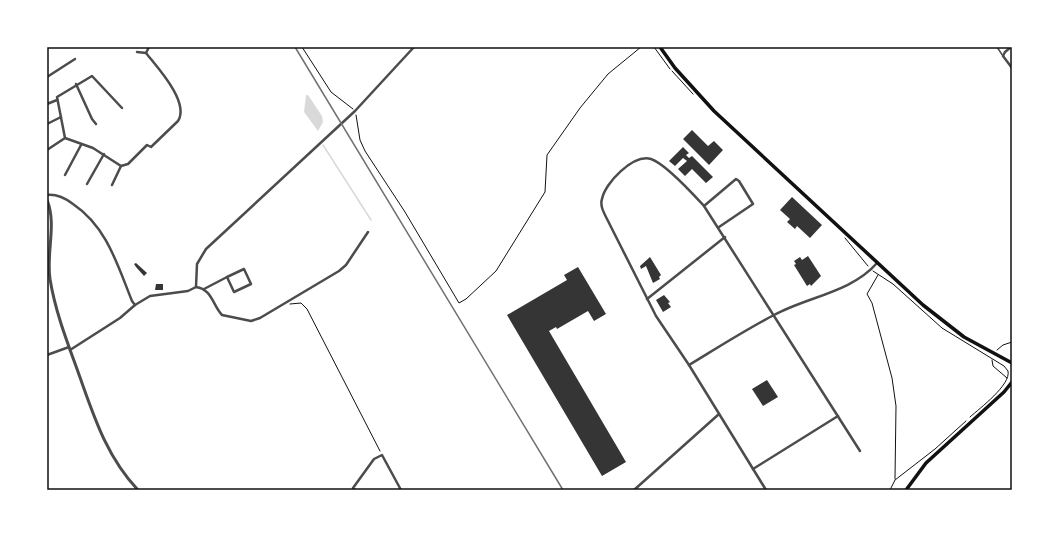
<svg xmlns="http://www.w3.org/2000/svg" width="1059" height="537" font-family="'Sofia Sans Condensed',sans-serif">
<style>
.water{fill:#d9d9d9}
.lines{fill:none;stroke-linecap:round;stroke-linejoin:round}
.stream{stroke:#d9d9d9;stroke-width:1.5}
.building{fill:#353535}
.path{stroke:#111;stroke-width:1}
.service{stroke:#4c4c4c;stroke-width:1.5}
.minor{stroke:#4c4c4c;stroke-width:2.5}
.tertiary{stroke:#4c4c4c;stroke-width:3}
.secondary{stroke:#111;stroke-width:3.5}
.rail{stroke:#707070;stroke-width:1.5}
.neatline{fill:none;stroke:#111;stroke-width:1.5}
</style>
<rect width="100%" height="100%" fill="#fff"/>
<!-- water -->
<path class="water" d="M306 95H308L322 116 323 122 318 131 304 112Z"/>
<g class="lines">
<!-- stream -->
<path class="stream" d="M323 145 371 220"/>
</g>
<!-- building -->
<g class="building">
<path d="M692 130 708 146 714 141 723 150 709 165 683 139Z"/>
<path d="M683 147 689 153 686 155 689 158 692 156 713 177 706 183 692 169 685 176 678 169 687 161 683 158 675 166 669 161Z"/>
<path d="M792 197 822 225 810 238 797 226 795 229 787 222 790 219 780 210Z"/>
<path d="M808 256 821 276 811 286 810 284 807 286 794 265 796 264 794 261 800 257 802 260Z"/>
<path d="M650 257 661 275 659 277 660 279 653 283 646 266 641 269 640 266Z"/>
<path d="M136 263 147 273 144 276 136 267 134 264Z"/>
<path d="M578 267 606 314 594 321 588 311 557 329 556 327 549 331 626 462 602 476 507 315 567 280 564 275Z"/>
<path d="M156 284H163V290H155Z"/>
<path d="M664 295 670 302 668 303 671 307 663 312 656 300Z"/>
<path d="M767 380 778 397 763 406 752 389Z"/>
</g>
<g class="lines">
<!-- path -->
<g class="path">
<path d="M302 47 331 92 353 109"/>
<path d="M654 47 670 69"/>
<path d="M672 71 693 94"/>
<path d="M356 115 360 140 365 151 405 212 459 303 466 299 496 271 545 192 547 155 580 108 608 74 641 47"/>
<path d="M845 238 868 266"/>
<path d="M873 271 893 284 942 328 1004 366 1008 371C1011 385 980 408 970 417"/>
<path d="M878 275 867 294 872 303 892 378 896 406 895 479"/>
<path d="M290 304 301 303 307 309 380 451"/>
<path d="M997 350 1003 345 1012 342"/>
<path d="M992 360 993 366 1007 378"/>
<path d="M890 490 895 480 935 449 966 421"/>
</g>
<!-- service -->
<path class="service" d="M997 47 1003 56"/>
<!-- minor -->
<g class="minor">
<path d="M1011 47 1005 52 1003 56 1012 68"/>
<path d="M146 53 149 47"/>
<path d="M47 77 75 59"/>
<path d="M76 84 92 119 96 124"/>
<path d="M47 104 57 100"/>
<path d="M47 124 61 117"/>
<path d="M65 138 57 97 92 76 122 108"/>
<path d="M47 150 65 138 93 148 121 166 128 164 147 145 151 147 178 121C190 102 157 67 146 53L137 52"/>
<path d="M65 175 81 145"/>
<path d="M87 184 104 154"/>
<path d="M112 185 121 166"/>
<path d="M47 195C56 194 65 198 73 204 107 227 117 264 132 301L135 305"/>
<path d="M704 206C692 193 666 164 651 159 633 154 605 183 602 199 600 205 603 211 606 217L656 316 689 365 766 490"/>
<path d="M719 227 753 204 739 181 736 179 704 206 860 451"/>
<path d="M196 287 197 264 206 249 355 111 414 47"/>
<path d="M204 289 227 277 234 292 251 284 244 269 227 277"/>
<path d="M647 299 725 237"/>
<path d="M70 350 120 318 135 305 150 296 188 291 196 287C212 289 213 306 222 315L251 321 260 318 339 271 346 265 368 232"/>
<path d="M47 355 69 347"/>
<path d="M689 365C717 348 745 330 774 315 807 297 852 292 877 263"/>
<path d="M753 469 838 416"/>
<path d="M355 490 353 488 374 459 382 455 401 490"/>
<path d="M634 490 719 414"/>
</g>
<!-- tertiary -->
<path class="tertiary" d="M47 200C57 224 46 253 50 279 55 310 66 339 77 369 93 413 105 455 138 490"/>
<!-- secondary -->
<g class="secondary">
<path d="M660 47 675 68 714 111 923 305 964 337 1012 363"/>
<path d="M906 490 926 463 1004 392 1012 382"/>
</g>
<!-- rail -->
<path class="rail" d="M295 47 563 490"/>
</g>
<!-- border -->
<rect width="1059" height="537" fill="none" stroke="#ffffff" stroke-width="96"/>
<rect x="48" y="48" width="963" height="441" class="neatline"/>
</svg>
